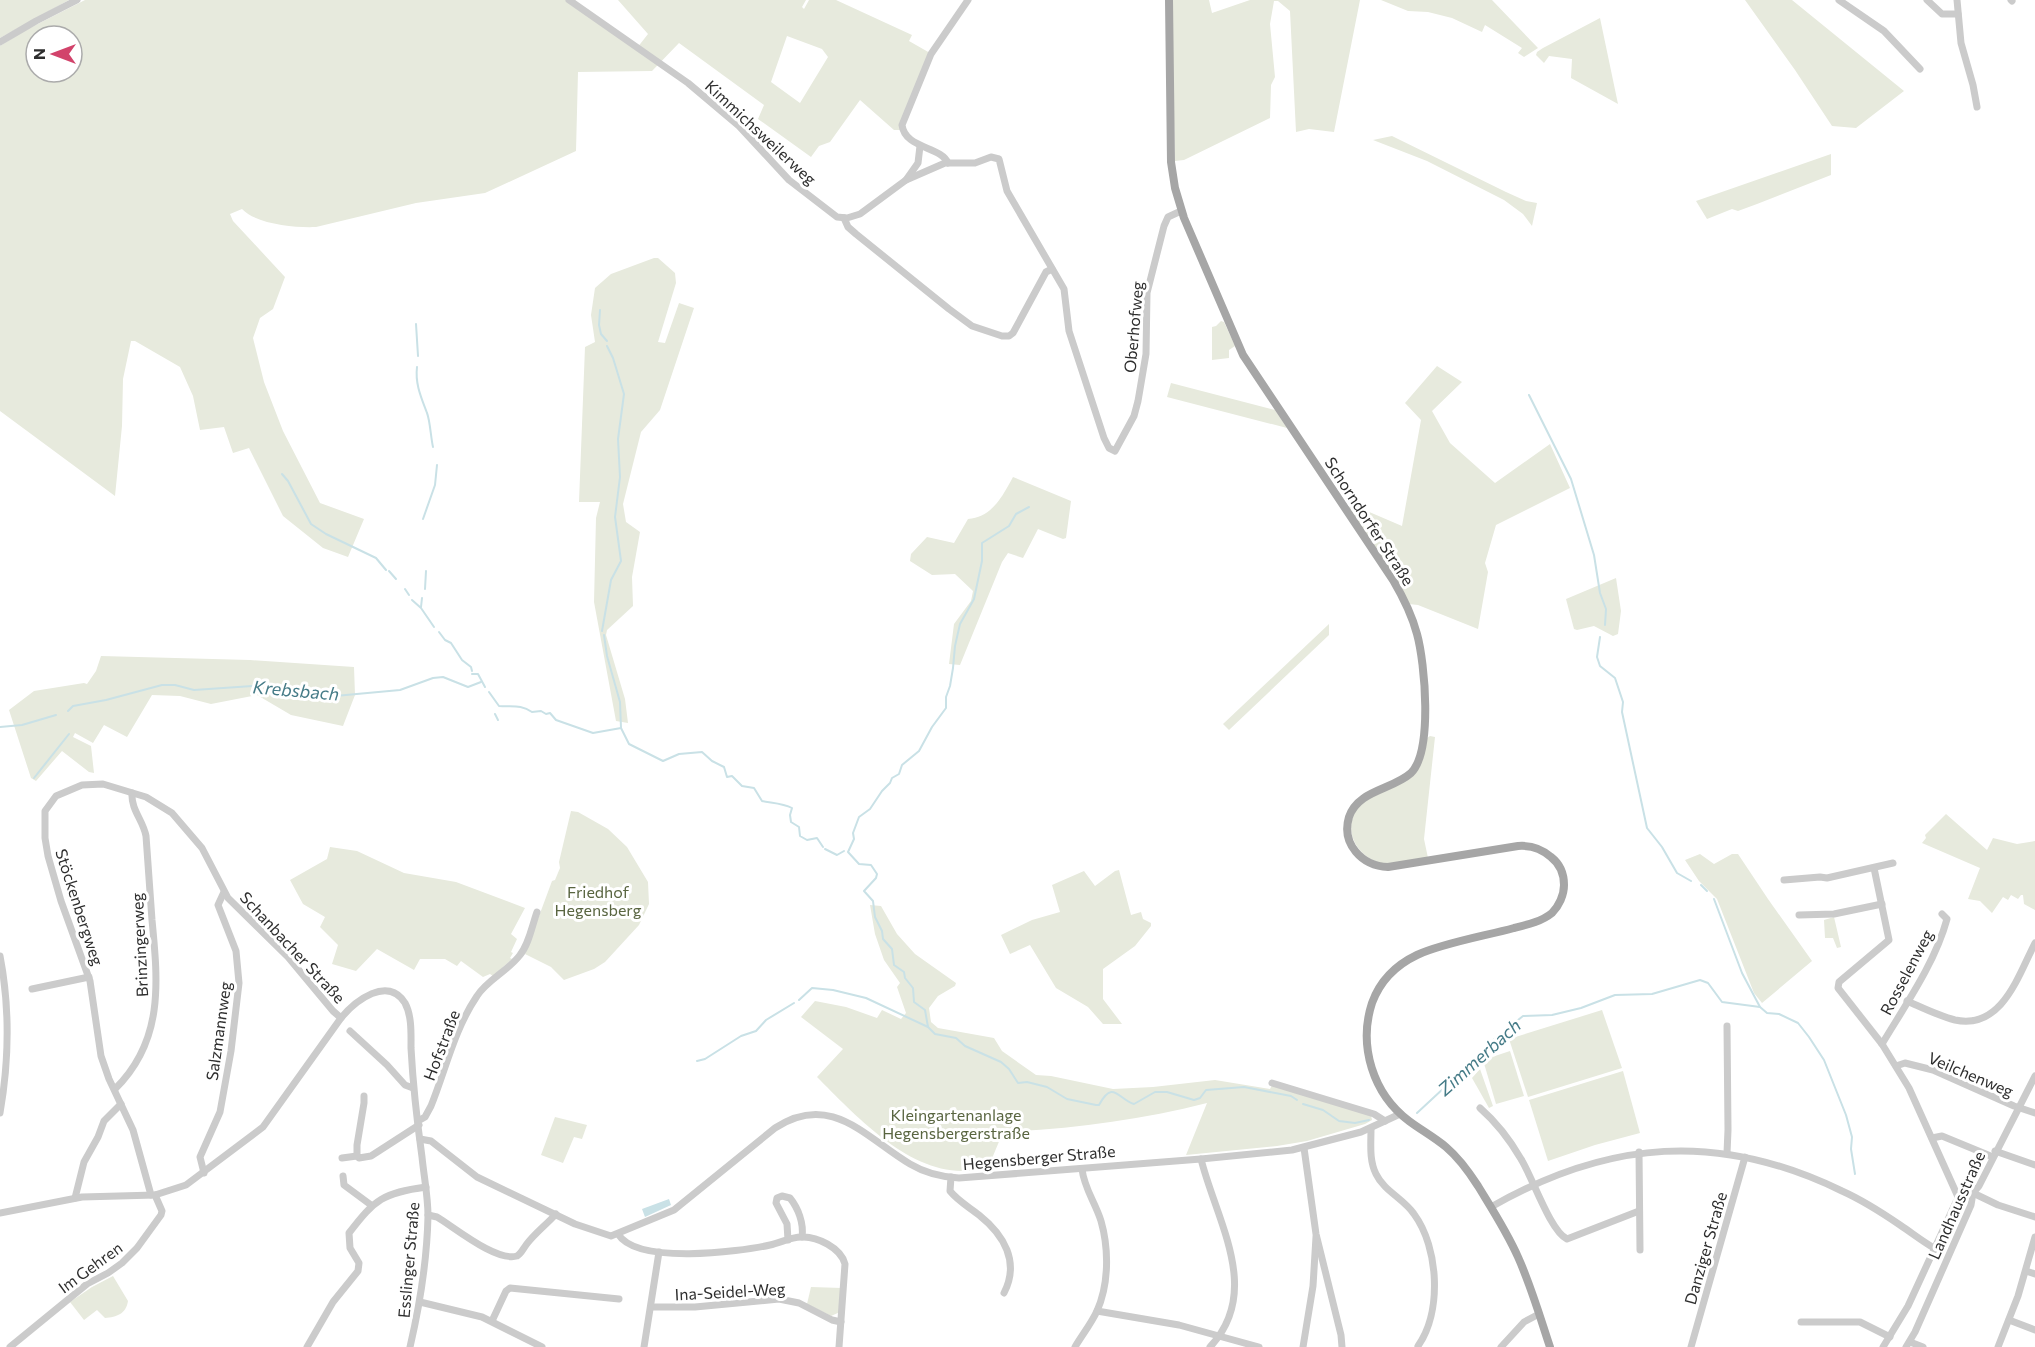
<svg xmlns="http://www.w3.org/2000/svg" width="2035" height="1347" font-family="Commissioner,sans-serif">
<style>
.green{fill:#e7eadd;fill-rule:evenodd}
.water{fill:#c9e1e6}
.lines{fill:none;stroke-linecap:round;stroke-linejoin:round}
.stream{stroke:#c9e1e6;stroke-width:2}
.minor{stroke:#cbcbcb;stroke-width:7}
.major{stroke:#a6a6a6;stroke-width:8}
.labels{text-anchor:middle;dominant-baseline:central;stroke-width:6;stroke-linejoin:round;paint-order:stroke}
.street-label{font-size:16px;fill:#2e2e2e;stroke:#fff}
.park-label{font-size:16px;fill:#596540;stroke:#fff}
.water-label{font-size:18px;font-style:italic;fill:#457b87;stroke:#fff}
</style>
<rect width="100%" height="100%" fill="#fff"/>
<!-- green -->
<g class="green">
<path d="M0 0H69L0 38Z"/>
<path d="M85 0H576L571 5 637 48 648 34 618 0H806L802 7 804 9 809 0H836L912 35 909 41 930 53 900 130H894L860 100 830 142 819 146 811 157 758 119 764 105 679 43 652 71 578 72 576 151 485 193 416 203 316 227C295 228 256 224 242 209L230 214 233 221 285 277 273 309 260 318 253 338 264 382 283 431 320 503 364 519 348 557 323 548 283 516 249 448 233 453 224 427 200 430 193 396 180 367 135 341H131L123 379 122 426 115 496 0 411V46L24 31ZM36 36H72V72H36ZM787 36 822 49 828 57 800 103 771 82Z"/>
<path d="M1171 0H1209L1212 13 1250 0H1360L1334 132 1309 129 1296 132 1290 11 1278 1H1274L1270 24 1275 77 1271 85 1270 118 1184 160 1175 161Z"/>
<path d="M1381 0H1492L1538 48 1524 57 1518 53 1522 48 1485 25 1482 32 1452 18 1428 12 1408 11Z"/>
<path d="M1745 0H1792L1904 91 1856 128 1832 126 1795 70Z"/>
<path d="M1600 18 1618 104 1571 78 1572 59 1549 56 1544 63 1536 55 1537 52 1543 48Z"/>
<path d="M1392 136 1506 192 1526 201 1537 203 1532 226 1523 214 1504 200 1427 161 1373 140Z"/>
<path d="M1831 154V175L1757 204 1738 211 1732 209 1707 219 1696 201Z"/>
<path d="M654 258H658L675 273 676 283 658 342 665 343 679 303 694 308 660 410 641 432 623 504 626 522 640 532 632 577 633 606 607 630 606 635 625 699 628 723 616 721 594 602 596 518 600 502H579L585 347 595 342 591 315 595 288 611 274Z"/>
<path d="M1221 321 1224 322 1235 346 1229 350V358L1212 360V327L1216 326Z"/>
<path d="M1437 366 1462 382 1432 411 1450 443 1495 483 1550 444 1570 488 1496 525 1485 563 1488 572 1478 629 1418 605 1409 604 1349 508 1350 505H1353L1402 526 1421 420 1405 403Z"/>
<path d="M1171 383 1275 410 1287 428 1167 397Z"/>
<path d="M1013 477 1071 501 1066 538 1063 539 1038 529 1023 558 1008 553 1002 562 960 665 949 664 954 624 971 601 973 591 955 574 932 575 910 561 911 554 927 537 954 543 968 519C992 517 1002 497 1013 477Z"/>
<path d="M1616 578 1621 611 1618 634 1613 636 1594 626 1577 630 1574 629 1566 599Z"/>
<path d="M1329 624V635L1229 730 1223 724Z"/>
<path d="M101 656 250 660 354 667 355 695 343 726 291 715 257 695 211 704 180 696 152 695 127 737 104 725 93 743 75 733 73 737 91 746 94 773 89 772 62 751 36 781 31 778 9 710 34 691 84 683 87 684 96 671Z"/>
<path d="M1430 736 1435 737 1424 839 1428 858C1415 860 1399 865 1386 864 1360 861 1341 833 1357 809 1367 796 1407 773 1422 762L1427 738Z"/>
<path d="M571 811 578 812 608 829 627 847 648 882 649 904 639 925 605 962 594 969 564 980 551 967 525 954 552 881 555 880 560 868 559 862Z"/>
<path d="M1946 814 1987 850 1993 838 2017 844 2035 841V910L2024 904 2023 895H2021L2018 899 2011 895 2008 900 2003 897 1992 913 1980 901 1968 899 1980 868 1922 843 1926 838 1925 835Z"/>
<path d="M330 847 357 851 404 873 456 882 525 908 511 934 517 939 511 952 513 953 510 958 512 959 493 976 490 974 483 977 461 961 457 966 445 959H420L414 970 377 949 356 971 332 964 338 945 320 927 325 917 303 904 290 880 327 859Z"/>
<path d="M1700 854 1714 864 1732 854H1738L1768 899 1812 961 1762 1003 1754 993 1717 899 1699 881 1685 860Z"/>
<path d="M1119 870 1131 915 1141 912 1143 919 1151 923V926L1135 946 1103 969V999L1122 1024H1103L1088 1007 1056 988 1030 945 1010 954 1001 935 1032 920 1060 912 1052 885 1084 871 1095 886 1115 871Z"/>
<path d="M870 905 881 906 897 934 915 954 956 983 955 986 938 996 929 1008 931 1022 938 1028 994 1038 1002 1051 1036 1075 1051 1076 1113 1089 1153 1087 1215 1080 1270 1089 1272 1085 1371 1115 1372 1120 1365 1124 1307 1141 1277 1146 1186 1155 1207 1103C1140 1120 1072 1129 1003 1132L988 1168C980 1172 972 1171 962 1171 906 1171 854 1114 817 1077L843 1049 801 1017 815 1001 846 1007 877 1018 882 1010 901 1019 906 1013 897 987 900 983 884 960 875 934Z"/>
<path d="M1834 917 1841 947 1837 948 1833 938H1825L1824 920Z"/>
<path d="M1602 1010 1622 1068 1528 1097 1509 1039Z"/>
<path d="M1510 1051 1524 1096 1496 1104 1483 1060Z"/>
<path d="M1480 1069 1493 1106 1489 1108 1472 1078Z"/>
<path d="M1623 1071 1640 1133 1595 1145 1548 1161 1529 1100Z"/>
<path d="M555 1117 587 1125 582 1139 574 1137 563 1163 541 1155Z"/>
<path d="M113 1276 128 1301C126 1314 117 1317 105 1318L97 1310 84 1320 70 1302 92 1287Z"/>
<path d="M811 1287 842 1288 840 1312 831 1316 807 1304Z"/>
</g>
<!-- water -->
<path class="water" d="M669 1199 671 1205 645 1217 642 1209Z"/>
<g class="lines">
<!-- stream -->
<g class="stream">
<path d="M600 310 599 325 601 334 607 341"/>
<path d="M416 324 418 356"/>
<path d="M417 367C415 384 421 397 427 413 430 420 431 439 433 447"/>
<path d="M1529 395 1571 479 1594 555 1600 593 1606 609 1605 625"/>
<path d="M282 474 288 481 311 524 326 534 376 558 386 570"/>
<path d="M1029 507 1016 514 1009 526 982 543V561L974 599 960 624 955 646 953 668 950 686 946 697V708L932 727 919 751 902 765 899 774 892 778 890 783 882 791 870 809 859 817 853 833 854 839 848 852 859 864 871 865 877 874 876 878 864 891 873 901 875 917 882 931 883 939 892 949 894 965 904 972 905 978 913 988 914 1002 925 1010 928 1027 935 1034 956 1038 965 1046 1001 1062 1009 1069 1018 1083 1027 1082 1047 1087 1067 1099 1096 1105H1099C1113 1079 1118 1099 1134 1104L1155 1092H1167L1194 1100 1200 1098 1206 1090 1244 1087 1291 1096 1297 1100"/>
<path d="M423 519 435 485 437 465"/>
<path d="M389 571 396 579"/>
<path d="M405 589 409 595"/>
<path d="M425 589 426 571"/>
<path d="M412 600 421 608 434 627"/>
<path d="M421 607 422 598"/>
<path d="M602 631 611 580 621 561 615 517 620 477 618 439 624 394 613 358 607 346"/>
<path d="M439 632 445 640 451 643 462 660 471 667 472 671"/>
<path d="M604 635 607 656 620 702 621 728"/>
<path d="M1600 637 1597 657 1600 666 1615 678 1623 702 1622 712 1647 828 1662 847 1677 873 1691 881"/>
<path d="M472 674H478L485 687"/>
<path d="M489 692 499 706C512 707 521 704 532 712L541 711 546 714 550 713 556 720 593 733 621 728 629 744 663 761 679 754 702 752 712 761 724 767 727 777 732 776 742 786 754 788 762 801C772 803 783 803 792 808L790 815 791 822 799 827 800 836 807 840 817 838 823 847"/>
<path d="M68 711 73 706 106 700 162 685H175L194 690 265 685 291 693 335 696 400 690 433 678 443 677 468 687 481 682"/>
<path d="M495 714 498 720"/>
<path d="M0 727 22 725 56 715"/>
<path d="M34 778 69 734"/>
<path d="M825 849 837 855 844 851"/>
<path d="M1701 885 1707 891"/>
<path d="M1714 899 1742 973 1760 1007"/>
<path d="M799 1000 812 988 833 990 866 998 928 1027"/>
<path d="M697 1061 705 1059 741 1036 756 1031 766 1020 794 1003"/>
<path d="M1303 1104 1323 1110 1339 1121 1355 1123 1369 1120"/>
<path d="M1417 1113 1473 1061 1489 1048 1491 1042 1523 1016 1552 1015 1581 1008 1615 995 1652 994 1700 980 1708 983 1722 1002 1760 1007 1767 1013 1779 1014 1798 1023 1809 1037 1824 1060 1846 1115 1852 1137 1851 1149 1855 1174"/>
</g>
<!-- minor -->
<g class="minor">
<path d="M569 0 688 83 739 126 789 180 837 217 847 218 860 214 906 180 918 163 920 146"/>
<path d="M1839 0 1884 31 1920 69"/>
<path d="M1927 0 1942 14H1958"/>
<path d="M1957 0 1961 43 1973 85 1977 107"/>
<path d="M2011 0 2012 1"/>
<path d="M0 42 36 21 77 0"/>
<path d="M948 163C941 146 905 149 902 125L931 54 968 0"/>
<path d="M906 180 945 163H975L991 157 999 159 1007 191 1064 289 1069 331 1104 438 1109 448 1115 451 1134 416 1138 401 1146 354 1147 293 1164 226 1168 217 1181 211"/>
<path d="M844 218 848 227 856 234 949 309 972 326 1002 336H1009L1013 333 1046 272 1052 269"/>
<path d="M1874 868 1889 940 1839 982 1838 988 1882 1044 1909 1088 1959 1199"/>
<path d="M1784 880 1820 877 1827 878 1893 863"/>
<path d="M1799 915 1834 914 1882 904"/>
<path d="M0 956C10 1008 9 1061 0 1113"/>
<path d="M32 989 89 977"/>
<path d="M1907 1001C1923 1008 1939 1016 1955 1020 2002 1030 2018 976 2035 943"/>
<path d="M350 1031 387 1065 405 1085 413 1088"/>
<path d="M1882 1044C1906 1004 1935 963 1947 919L1942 914"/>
<path d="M1896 1066 1905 1063 1933 1070 2014 1106 2035 1113"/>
<path d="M1272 1083 1374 1114 1385 1121"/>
<path d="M115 1089C164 1041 158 982 152 920 150 892 148 864 146 836 143 820 131 810 132 793"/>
<path d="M364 1096V1103L357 1145V1156L359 1158 371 1156 419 1125"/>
<path d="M1480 1108C1496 1122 1510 1140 1521 1159 1532 1176 1550 1231 1567 1239L1639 1211"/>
<path d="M418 1121 425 1117 431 1106C446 1069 454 1030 477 996 487 980 508 971 520 955 529 944 532 926 537 912"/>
<path d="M1371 1129C1371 1144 1369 1160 1376 1174 1384 1191 1404 1199 1414 1214 1439 1248 1442 1312 1418 1346"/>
<path d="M1932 1138 1942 1136 1993 1157"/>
<path d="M420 1139 431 1141 477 1177 575 1224 611 1236 674 1210 775 1128C831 1091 866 1138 910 1164 925 1173 941 1177 959 1178L1201 1159 1292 1150 1361 1132 1400 1114"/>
<path d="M1304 1148 1316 1234 1341 1335 1342 1347"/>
<path d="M1995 1151 2035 1165"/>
<path d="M1639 1152 1640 1250"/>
<path d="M1727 1153 1728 1130 1727 1026"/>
<path d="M342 1158 357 1156"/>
<path d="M1201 1159C1216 1220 1263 1291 1210 1347"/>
<path d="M204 1173 200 1157 220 1112 231 1051 239 983 236 951 218 905 224 892"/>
<path d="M343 1176 344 1185 371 1205"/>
<path d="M951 1177 950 1191C958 1201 969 1207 979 1215 1004 1235 1020 1262 1004 1293"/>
<path d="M151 1195 133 1130 109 1079 101 1056 90 981 61 901 48 856 45 838V811L56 796 82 785 103 784 146 797 172 813 202 848 228 898 288 957 333 1011 341 1018"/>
<path d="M75 1198 84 1162 98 1137 104 1121 121 1104"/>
<path d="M1491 1207C1608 1140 1719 1131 1842 1191 1862 1200 1881 1212 1900 1225 1912 1233 1922 1241 1934 1248"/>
<path d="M0 1213 82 1197 155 1195 186 1185 263 1127 341 1018C355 1001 388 975 405 1003 412 1016 411 1034 411 1048 413 1085 417 1121 422 1157 424 1177 428 1196 428 1216 427 1260 420 1304 410 1347"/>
<path d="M428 1215 437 1217C454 1227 496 1262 517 1256 521 1254 523 1249 526 1245 534 1234 546 1225 556 1214"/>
<path d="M618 1234C637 1265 738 1252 770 1245 780 1243 791 1237 801 1237 817 1236 841 1248 845 1264L839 1347"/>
<path d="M788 1240 787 1224 776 1203 777 1198 782 1196 790 1198C798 1208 804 1223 802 1237"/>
<path d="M2026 1271 2035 1274"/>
<path d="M420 1302 482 1317 542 1347"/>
<path d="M651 1307H695L779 1299 799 1303 832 1320 841 1322"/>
<path d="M1097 1311 1179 1325 1259 1347"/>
<path d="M2009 1320 2035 1330"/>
<path d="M492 1321 506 1291 510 1288 619 1299"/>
<path d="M1801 1322H1860L1890 1337"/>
<path d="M1910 1342 1923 1347"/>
<path d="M10 1347 87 1284 108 1273 122 1263 137 1248 161 1215 162 1211 155 1195"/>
<path d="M307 1347 333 1302 358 1271 359 1263 350 1248 349 1233C375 1199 383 1193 426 1187"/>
<path d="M644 1347 659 1252"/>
<path d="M1075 1347C1082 1335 1091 1324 1097 1311 1109 1284 1109 1249 1101 1221 1095 1202 1084 1188 1082 1169"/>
<path d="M1303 1347 1313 1286 1316 1237"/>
<path d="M1501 1347 1524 1322 1539 1314"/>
<path d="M1691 1347 1745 1157"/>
<path d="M1883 1347 1908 1306 1956 1202 1973 1193 1998 1205 2035 1217"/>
<path d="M1906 1347 1915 1332 1971 1205 1973 1193 1979 1186 2035 1076"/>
<path d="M1998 1347 2018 1296 2035 1237"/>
</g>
<!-- major -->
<path class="major" d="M1169 0 1171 162 1175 188 1184 218 1243 355 1393 580C1403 597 1412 615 1417 634 1425 663 1433 751 1411 773 1392 790 1358 790 1349 817 1341 844 1362 866 1388 867L1518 846C1531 845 1541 848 1551 857 1560 864 1564 874 1564 885 1564 895 1559 906 1552 913 1541 922 1526 925 1514 928 1485 936 1443 943 1417 955 1396 965 1380 981 1372 1003 1358 1046 1373 1094 1409 1121 1421 1130 1434 1137 1446 1147 1459 1158 1469 1172 1478 1186 1492 1209 1507 1232 1518 1257 1531 1286 1540 1317 1550 1347"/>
</g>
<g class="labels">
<!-- street labels -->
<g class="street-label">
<text transform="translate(761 132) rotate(43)">Kimmichsweilerweg</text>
<text transform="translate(1133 327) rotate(-85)">Oberhofweg</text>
<text transform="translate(1370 521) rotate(57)">Schorndorfer Straße</text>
<text transform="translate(80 907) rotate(72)">Stöckenbergweg</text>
<text transform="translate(139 945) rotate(-93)">Brinzingerweg</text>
<text transform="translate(293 947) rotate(47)">Schanbacher Straße</text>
<text transform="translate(1906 972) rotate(-62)">Rosselenweg</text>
<text transform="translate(218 1031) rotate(-82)">Salzmannweg</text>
<text transform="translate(441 1045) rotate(-69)">Hofstraße</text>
<text transform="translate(1971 1074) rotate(23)">Veilchenweg</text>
<text transform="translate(1039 1157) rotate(-5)">Hegensberger Straße</text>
<text transform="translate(1956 1205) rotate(-66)">Landhausstraße</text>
<text transform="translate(1705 1248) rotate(-74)">Danziger Straße</text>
<text transform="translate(408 1260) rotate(-85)">Esslinger Straße</text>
<text transform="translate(90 1267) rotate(-36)">Im Gehren</text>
<text transform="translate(730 1291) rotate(-3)">Ina-Seidel-Weg</text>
</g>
<!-- park labels -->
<g class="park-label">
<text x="598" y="891">Friedhof<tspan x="598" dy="18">Hegensberg</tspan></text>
<text x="956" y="1114">Kleingartenanlage<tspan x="956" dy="18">Hegensbergerstraße</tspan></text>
</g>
<!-- water labels -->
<g class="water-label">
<text transform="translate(296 690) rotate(5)">Krebsbach</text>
<text transform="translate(1479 1057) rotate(-42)">Zimmerbach</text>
</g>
</g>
<!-- north arrow -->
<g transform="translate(54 54) rotate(270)"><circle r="28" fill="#ffffff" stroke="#ababab" stroke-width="1.5"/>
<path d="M0-4.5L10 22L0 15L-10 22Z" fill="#d2436b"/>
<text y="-9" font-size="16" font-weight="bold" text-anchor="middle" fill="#2e2e2e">N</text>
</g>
</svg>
